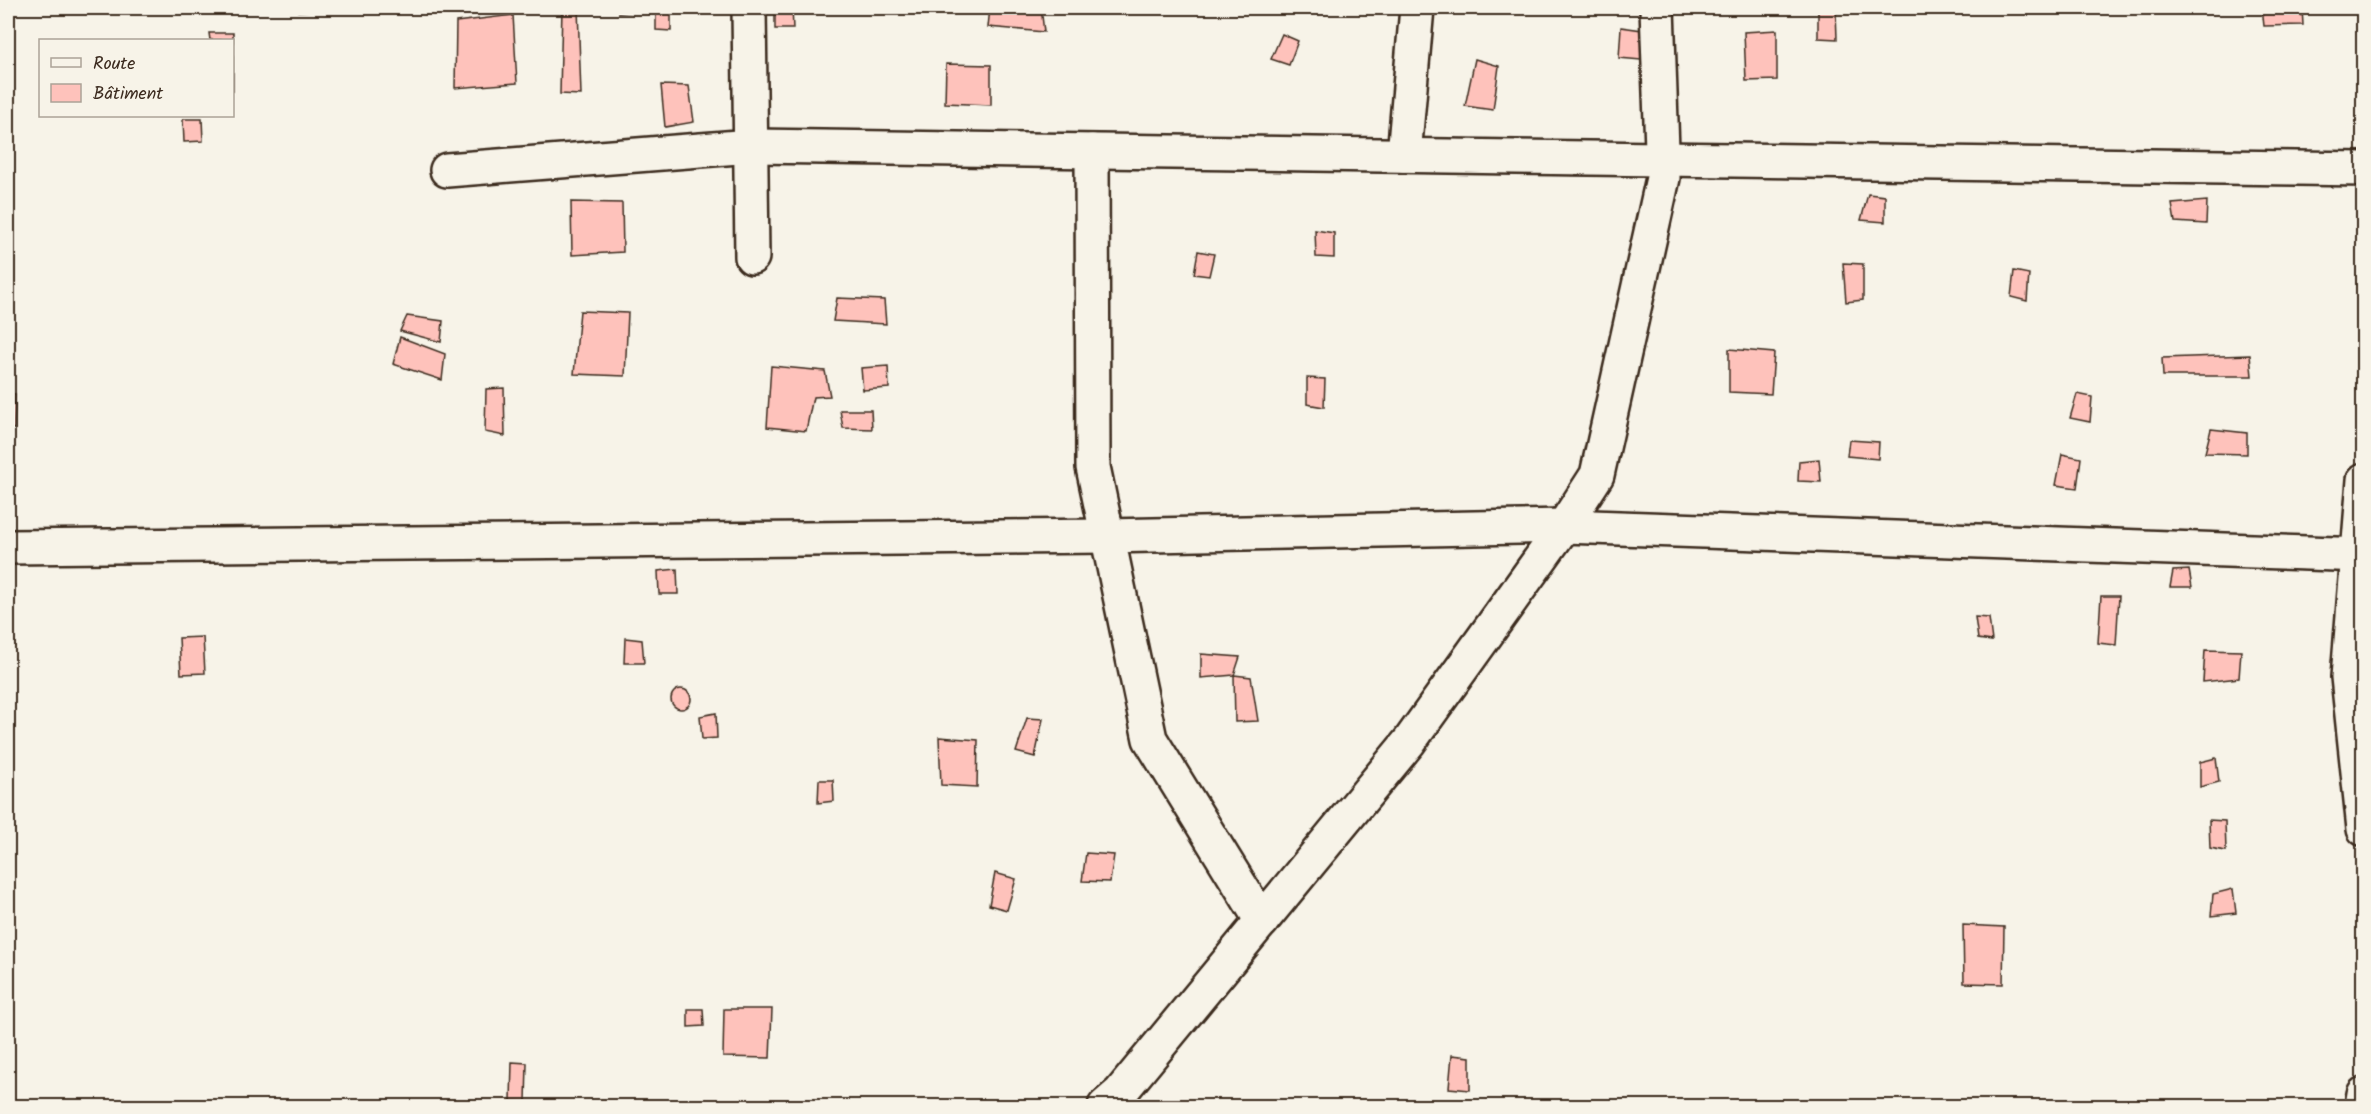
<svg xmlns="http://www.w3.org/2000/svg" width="2371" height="1114" font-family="Kalam,sans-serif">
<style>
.building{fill:#fec2bb;stroke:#3b2a1e;stroke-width:1.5}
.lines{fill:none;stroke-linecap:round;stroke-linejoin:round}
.minor-casing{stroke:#3b2a1e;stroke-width:38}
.minor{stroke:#f7f3e8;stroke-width:33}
</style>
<rect width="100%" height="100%" fill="#f7f3e8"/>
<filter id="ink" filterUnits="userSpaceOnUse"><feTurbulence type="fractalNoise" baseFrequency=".0167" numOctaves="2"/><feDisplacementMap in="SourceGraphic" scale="12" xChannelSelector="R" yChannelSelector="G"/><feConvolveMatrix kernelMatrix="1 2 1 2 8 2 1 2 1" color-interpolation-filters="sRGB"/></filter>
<g filter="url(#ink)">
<!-- building -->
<g class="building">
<path d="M297 8H347L298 11Z"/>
<path d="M562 8H578L581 95 560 94Z"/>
<path d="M619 8H641V11L619 13Z"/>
<path d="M656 8H671V31L656 30Z"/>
<path d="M775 8H792L793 29H775Z"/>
<path d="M990 8H1041L1044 32 988 27Z"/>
<path d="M2262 8H2302L2303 25 2264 26Z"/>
<path d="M1818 11H1836L1837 39 1818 38Z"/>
<path d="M513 15 517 83 455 88 456 22Z"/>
<path d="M1621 27 1642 30 1641 60 1619 58Z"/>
<path d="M1777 30V80L1746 81 1744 32Z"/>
<path d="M209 33H233V92L232 40H210Z"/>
<path d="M1282 34 1298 41 1289 65 1271 59Z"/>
<path d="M1475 59 1499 66 1493 110 1465 106Z"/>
<path d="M946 64 991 65V105L945 103Z"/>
<path d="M661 85 689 86 694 122 665 127Z"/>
<path d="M183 119H202L203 141 184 142Z"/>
<path d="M1868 194 1885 196V222L1861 220Z"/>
<path d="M2207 201 2206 224 2175 222 2172 204Z"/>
<path d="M571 202 622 203 623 252 572 255Z"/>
<path d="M1315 230 1334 233V258L1316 257Z"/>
<path d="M1198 251 1214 254 1209 276 1194 274Z"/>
<path d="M1843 263 1863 264V300L1846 302Z"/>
<path d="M2014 271 2029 274 2027 301 2011 297Z"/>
<path d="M837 298 884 300 886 324 833 321Z"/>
<path d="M580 311 628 313 625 376 574 374Z"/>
<path d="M407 316 443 321 441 342 400 331Z"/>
<path d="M400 337 445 354 442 380 393 364Z"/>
<path d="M1729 349 1774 353 1771 394 1729 392Z"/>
<path d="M2250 355 2252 376H2163L2162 358Z"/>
<path d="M771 366 825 371 830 396 813 397 806 431 767 427Z"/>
<path d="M888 366 889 388 863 390 861 368Z"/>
<path d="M1307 378 1325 379 1324 407 1307 404Z"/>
<path d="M504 388 505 436 485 432 486 389Z"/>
<path d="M8 393 15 394 14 429 8 428Z"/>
<path d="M2077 394 2092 397 2090 422 2070 418Z"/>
<path d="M840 410H871L872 429 843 428Z"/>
<path d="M2211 429 2247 433V454L2205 453Z"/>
<path d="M1849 440 1879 442 1878 459 1847 456Z"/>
<path d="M2062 454 2081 458 2077 488 2056 485Z"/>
<path d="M1819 459 1821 482 1798 481 1799 461Z"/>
<path d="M677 569 678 594H659L658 571Z"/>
<path d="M2189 570 2192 587H2170L2173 571Z"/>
<path d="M2101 596H2119L2116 645 2098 643Z"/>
<path d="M1975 617 1989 618 1992 641 1978 639Z"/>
<path d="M203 637 205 673 181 674 179 638Z"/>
<path d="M625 638 642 640 644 663H624Z"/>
<path d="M2205 650 2241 651 2239 678 2203 682Z"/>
<path d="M1201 654 1240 657 1234 675 1201 678Z"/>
<path d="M1234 675 1251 677 1258 721 1235 722Z"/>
<circle cx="681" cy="699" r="10"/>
<path d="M716 713 717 738 702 739 700 716Z"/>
<path d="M1027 718 1043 719 1035 757 1016 752Z"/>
<path d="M939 737 978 740 977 787 941 785Z"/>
<path d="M2216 758 2219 782 2200 787V762Z"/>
<path d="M819 780H833L834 801 818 803Z"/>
<path d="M2209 820 2225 821 2226 851 2210 848Z"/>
<path d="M1086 853 1114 855 1110 882 1082 881Z"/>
<path d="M995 873 1016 879 1007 910 989 905Z"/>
<path d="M2233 889 2236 913 2211 916 2213 894Z"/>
<path d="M1963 925 2004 927 2003 984 1964 983Z"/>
<path d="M688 1009H703L704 1026 688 1027Z"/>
<path d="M724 1009H772L770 1058 723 1057Z"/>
<path d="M1452 1055 1470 1057V1090L1449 1088Z"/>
<path d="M512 1062 527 1063 526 1102 511 1101Z"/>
</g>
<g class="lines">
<!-- minor casing -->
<g class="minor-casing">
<g id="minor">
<path d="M749 8 752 257"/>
<path d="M1092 151 1093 467 1150 739 1262 921"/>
<path d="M1404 155 1417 8"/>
<path d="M447 170 751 146 2364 169"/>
<path d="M2364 480 2348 677 2364 829"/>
<path d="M8 547 1107 536 1564 526 2364 555"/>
<path d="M1105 1106 1120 1093 1409 742 1564 526 1597 475 1663 178 1657 8"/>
<path d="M2362 1106 2364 1094"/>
</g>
</g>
<!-- minor -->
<use href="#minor" class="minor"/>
</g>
</g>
<!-- margin -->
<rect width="2371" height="1114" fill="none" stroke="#f7f3e8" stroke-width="30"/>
<rect x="15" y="15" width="2341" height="1084" fill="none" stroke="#3b2a1e" stroke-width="2" filter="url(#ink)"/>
<!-- legend -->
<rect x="39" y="39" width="195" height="78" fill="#f7f3e8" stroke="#aca397" stroke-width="1.5"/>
<rect x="51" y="58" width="30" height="9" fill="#f7f3e8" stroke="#aca397" stroke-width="1.5"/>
<text x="93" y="69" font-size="18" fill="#3b2a1e">Route</text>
<rect x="51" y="84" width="30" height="18" fill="#fec2bb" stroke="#aca397" stroke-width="1.5"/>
<text x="93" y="99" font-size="18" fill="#3b2a1e">Bâtiment</text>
</svg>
